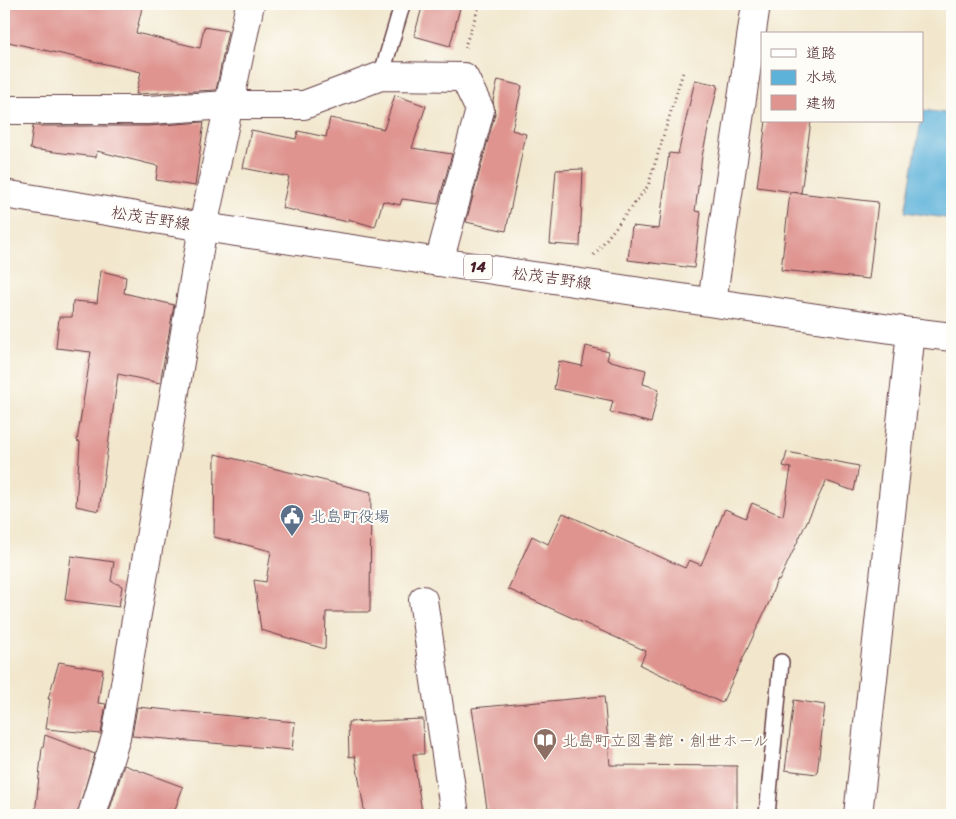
<svg xmlns="http://www.w3.org/2000/svg" width="956" height="819" font-family="Sriracha,'Klee One',sans-serif">
<style>
.water{fill:#5db2da;stroke:#546882}
.building{fill:#df9490}
.lines{fill:none;stroke-linecap:round;stroke-linejoin:round}
.service-casing{stroke:#633d43;stroke-width:18}
.minor-casing{stroke:#633d43;stroke-width:30}
.tertiary-casing{stroke:#633d43;stroke-width:30}
.primary-casing{stroke:#633d43;stroke-width:30}
.path{stroke:#633d43;stroke-width:3;stroke-dasharray:1 4;stroke-linecap:butt}
.service{stroke:#fff;stroke-width:15}
.minor{stroke:#fff;stroke-width:28}
.tertiary{stroke:#fff;stroke-width:28}
.primary{stroke:#fff;stroke-width:28}
.labels{text-anchor:middle;dominant-baseline:central;stroke-width:4;stroke-linejoin:round;paint-order:stroke}
.shield{fill:#fdfcf7;stroke:#806168;stroke-width:1}
.shield-label{font-size:15px;font-weight:bold;fill:#4a1f2b}
.street-label{font-size:16px;fill:#4a1f2b;stroke:#fdfcf7}
.service-label{font-size:16px;fill:#4e5e75;stroke:#fdfcf7;text-anchor:start}
.education-label{font-size:16px;fill:#785e54;stroke:#fdfcf7;text-anchor:start}
</style>
<rect width="100%" height="100%" fill="#fdfcf7"/>
<filter id="ink" filterUnits="userSpaceOnUse"><feTurbulence type="fractalNoise" baseFrequency=".02" numOctaves="2"/><feDisplacementMap in="SourceGraphic" scale="10" xChannelSelector="R" yChannelSelector="G"/><feConvolveMatrix kernelMatrix="1 2 1 2 8 2 1 2 1" color-interpolation-filters="sRGB"/></filter>
<filter id="wash" filterUnits="userSpaceOnUse"><feTurbulence type="fractalNoise" baseFrequency=".0096" numOctaves="4" result="noise"/><feDisplacementMap in="SourceGraphic" scale="20" xChannelSelector="R" yChannelSelector="G"/><feGaussianBlur stdDeviation="1.12" result="paint"/><feColorMatrix in="noise" values="0 0 0 0 0 0 0 0 0 0 0 0 0 0 0 0 0 1.4 0 .05"/><feComposite in="paint" operator="in"/></filter>
<g filter="url(#wash)">
<rect width="100%" height="100%" fill="#f2e7cd"/>
<!-- water -->
<path class="water" d="M923 110 952 114V219L905 212 921 121H922Z"/>
<g id="blocks">
<!-- building -->
<g class="building">
<path d="M4 4H143L136 33 200 48 204 27 228 31 216 90 136 94 141 72 4 41Z"/>
<path d="M423 4H461L450 46 414 36Z"/>
<path d="M498 80 522 86 512 130 526 134 506 231 466 222 495 114 493 100Z"/>
<path d="M695 80 718 85 702 156 695 211 701 212 694 268 628 260 632 226 659 229 669 153 678 154Z"/>
<path d="M395 95 426 106 412 148 452 154 438 204 402 199 400 205 383 201 375 227 348 219V222L282 208 289 177 243 168 251 130 296 139 298 131 326 137 330 118 384 129Z"/>
<path d="M766 121H811L801 193 757 187Z"/>
<path d="M204 122 195 186 156 180 158 166 97 151 96 157 30 149 33 126H148Z"/>
<path d="M583 169 580 246 550 244 556 170Z"/>
<path d="M790 192 878 202 869 279 781 270Z"/>
<path d="M101 271 126 277 124 293 174 305 160 383 118 374 99 511 76 506 80 442 77 441 91 352 56 348 59 317H72L73 301 97 303Z"/>
<path d="M586 346 609 352 607 360 646 370 643 384 659 389 651 423 610 412 613 401 554 389 559 361 582 366Z"/>
<path d="M787 452 859 466 854 491 826 481 779 581 777 580 770 598H771L722 703 640 665 646 651 508 589 532 536 548 544 563 513 685 568 689 560 701 565 725 509 746 518 752 503 783 516 791 468 783 466Z"/>
<path d="M215 454 371 492 370 612H326L325 649 261 630 254 580 266 582 271 551 214 537Z"/>
<path d="M71 556 114 562 111 581 122 586 119 607 65 600Z"/>
<path d="M59 662 103 670 98 703 106 704 101 734 46 729 50 699H48Z"/>
<path d="M604 696 610 765 737 766V815H488L472 708Z"/>
<path d="M794 700 825 705 817 774 785 770Z"/>
<path d="M137 707 295 722 292 750 132 736Z"/>
<path d="M423 719 424 754H413L422 812 405 815H365L355 756 349 757 348 722Z"/>
<path d="M45 735 95 754 77 815H35L42 748H43Z"/>
<path d="M124 765 183 787 173 815H108Z"/>
</g>
</g>
</g>
<g filter="url(#ink)">
<use href="#blocks" fill-opacity="0" stroke="#633d43" stroke-width="1"/>
<g class="lines">
<!-- service casing -->
<g class="service-casing">
<g id="service">
<path d="M381 76 401 9"/>
<path d="M767 815 781 662"/>
</g>
</g>
<!-- minor casing -->
<g class="minor-casing">
<g id="minor">
<path d="M4 110H148L228 105H304L381 76 464 77 480 110 439 262"/>
<path d="M712 302 756 4"/>
<path d="M423 600 455 815"/>
<path d="M92 815 116 737 203 227 250 4"/>
</g>
</g>
<!-- tertiary casing -->
<g class="tertiary-casing">
<path id="tertiary" d="M858 815 911 332"/>
</g>
<!-- primary casing -->
<g class="primary-casing">
<path id="primary" d="M4 194 203 227 911 332 952 337"/>
</g>
<!-- path -->
<g class="path">
<path d="M466 48V43L480 4"/>
<path d="M594 255 648 186 683 72"/>
</g>
<!-- service -->
<use href="#service" class="service"/>
<!-- minor -->
<use href="#minor" class="minor"/>
<!-- tertiary -->
<use href="#tertiary" class="tertiary"/>
<!-- primary -->
<use href="#primary" class="primary"/>
</g>
</g>
<!-- icons -->
<defs>
<g id="civic-pin" transform="scale(1.25)"><path d="M0 17L-7.5 6A9.5 9.5 0 1 1 7.5 6Z" fill="#5c6f8a" stroke="#fdfcf7"/><path d="M-.6-6.5H3V-4.5H.6V-3L4-1V1h2V6H-6V1h2V-1L-.6-3ZM-1.2 2.5V6h2.4V2.5Z" fill="#fff"/></g>
<g id="library-pin" transform="scale(1.25)"><path d="M0 17L-7.5 6A9.5 9.5 0 1 1 7.5 6Z" fill="#8d6e63" stroke="#fdfcf7"/><path d="M-6-4Q-3-5.5-.7-3.5V5Q-3 3-6 4ZM6-4Q3-5.5 .7-3.5V5Q3 3 6 4Z" fill="#fff"/></g>
</defs>
<g fill-rule="evenodd">
<use href="#civic-pin" x="292" y="516"/>
<use href="#library-pin" x="545" y="740"/>
</g>
<g class="labels">
<!-- shield labels -->
<rect class="shield" x="464" y="254.5" width="28" height="25" rx="4"/>
<g class="shield-label">
<text x="478" y="267">14</text>
</g>
<!-- street labels -->
<g class="street-label">
<text transform="translate(151 218) rotate(9)">松茂吉野線</text>
<text transform="translate(552 278) rotate(8)">松茂吉野線</text>
</g>
<!-- service labels -->
<g class="service-label">
<text x="310" y="516">北島町役場</text>
</g>
<!-- education labels -->
<g class="education-label">
<text x="562" y="740">北島町立図書館・創世ホール</text>
</g>
</g>
<!-- margin -->
<rect width="956" height="819" fill="none" stroke="#fdfcf7" stroke-width="20"/>
<!-- legend -->
<rect x="761" y="32" width="162" height="90" fill="#fdfcf7" stroke="#b5a4a5"/>
<rect x="771" y="49" width="25" height="8" fill="#ffffff" stroke="#b5a4a5"/>
<text x="806" y="58" font-size="15" fill="#4a1f2b">道路</text>
<rect x="771" y="70" width="25" height="15" fill="#5db2da" stroke="#b5a4a5"/>
<text x="806" y="82" font-size="15" fill="#4a1f2b">水域</text>
<rect x="771" y="95" width="25" height="15" fill="#df9490" stroke="#b5a4a5"/>
<text x="806" y="108" font-size="15" fill="#4a1f2b">建物</text>
</svg>
